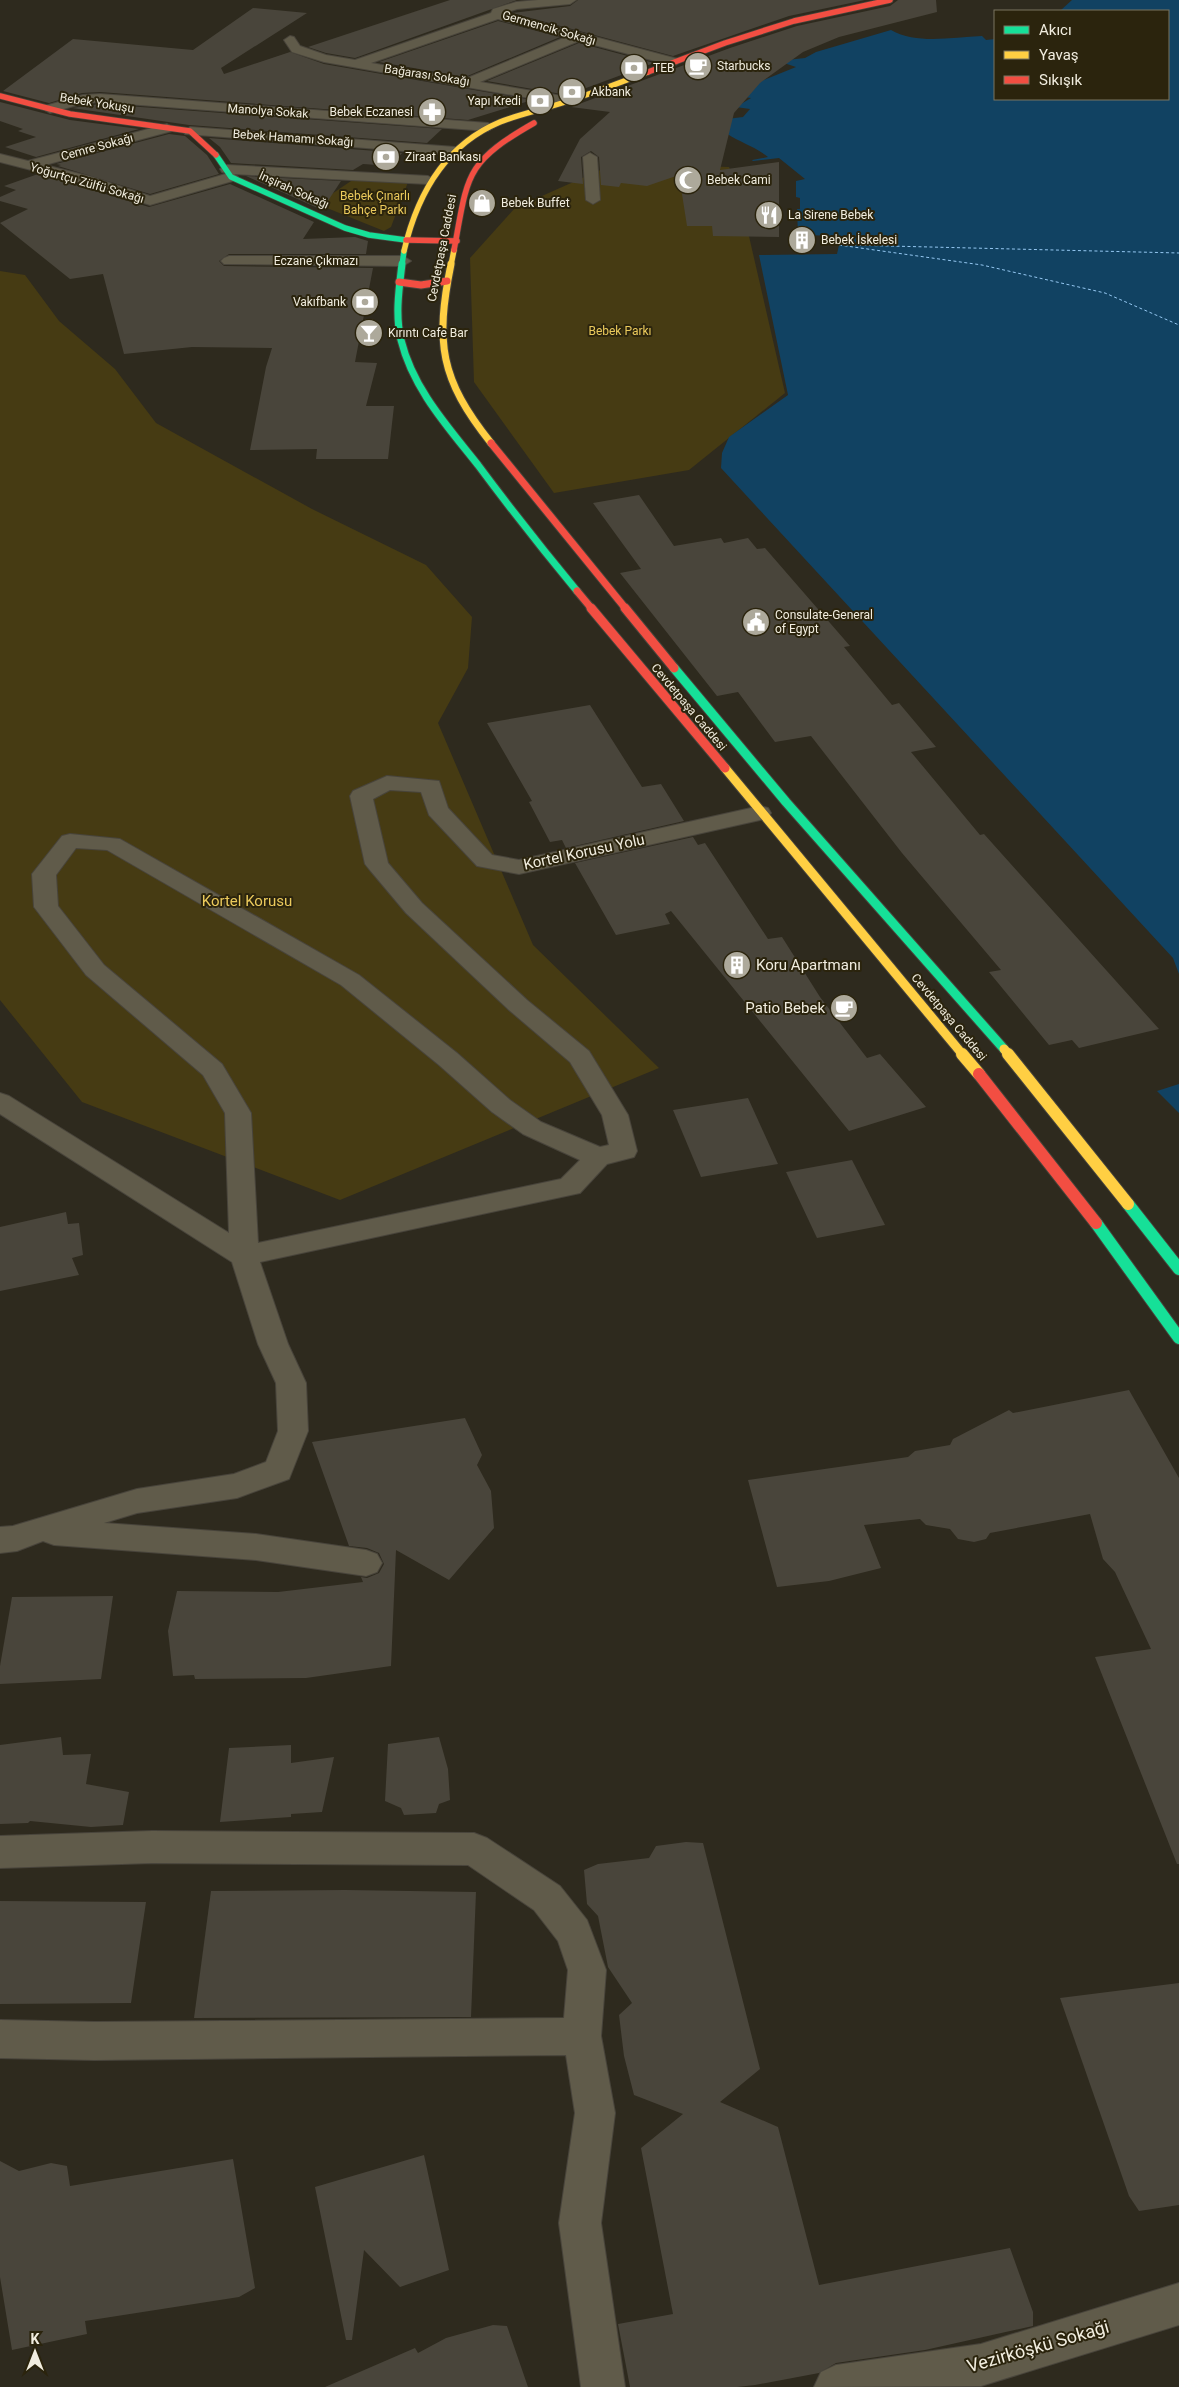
<svg xmlns="http://www.w3.org/2000/svg" width="1179" height="2387" font-family="Roboto,sans-serif">
<style>
.green{fill:#463b13}
.water{fill:#114262}
.lines{fill:none;stroke-linecap:round;stroke-linejoin:round}
.ferry{stroke:#95c8f2;stroke-width:1;stroke-dasharray:3 2.5;stroke-linecap:butt}
.building{fill:#49453b}
.street-casing{stroke:#48443b;stroke-width:2}
.fast-far3-casing{stroke:#48443b;stroke-width:7}
.fast-far2-casing{stroke:#48443b;stroke-width:9}
.fast-far1-casing{stroke:#48443b;stroke-width:11}
.fast-casing{stroke:#48443b;stroke-width:14}
.slow-far3-casing{stroke:#48443b;stroke-width:7}
.slow-far2-casing{stroke:#48443b;stroke-width:9}
.slow-far1-casing{stroke:#48443b;stroke-width:11}
.slow-casing{stroke:#48443b;stroke-width:14}
.jam-far3-casing{stroke:#48443b;stroke-width:7}
.jam-far2-casing{stroke:#48443b;stroke-width:9}
.jam-far1-casing{stroke:#48443b;stroke-width:11}
.jam-casing{stroke:#48443b;stroke-width:14}
.street{fill:#605b4a;fill-rule:evenodd}
.fast-far3{stroke:#16e098;stroke-width:5.5}
.fast-far2{stroke:#16e098;stroke-width:7}
.fast-far1{stroke:#16e098;stroke-width:9}
.fast{stroke:#16e098;stroke-width:12}
.slow-far3{stroke:#ffcf43;stroke-width:5.5}
.slow-far2{stroke:#ffcf43;stroke-width:7}
.slow-far1{stroke:#ffcf43;stroke-width:9}
.slow{stroke:#ffcf43;stroke-width:12}
.jam-far3{stroke:#f24e42;stroke-width:5.5}
.jam-far2{stroke:#f24e42;stroke-width:7}
.jam-far1{stroke:#f24e42;stroke-width:9}
.jam{stroke:#f24e42;stroke-width:12}
.labels{text-anchor:middle;dominant-baseline:central;stroke-width:4;stroke-linejoin:round;paint-order:stroke}
.far-street-label{font-size:12px;fill:#f1eddf;stroke:#2b240d}
.far-poi-label{font-size:12px;fill:#f1eddf;stroke:#2b240d;text-anchor:start}
.far-park-label{font-size:12px;fill:#ebca5c;stroke:#2b240d}
.street-label{font-size:15px;fill:#f1eddf;stroke:#2b240d}
.park-label{font-size:15px;fill:#ebca5c;stroke:#2b240d}
.poi-label{font-size:15px;fill:#f1eddf;stroke:#2b240d;text-anchor:start}
.near-street-label{font-size:18px;fill:#f1eddf;stroke:#2b240d}
</style>
<rect width="100%" height="100%" fill="#2e2a1e"/>
<!-- green -->
<g class="green">
<path d="M616 163 729 167 737 184 785 393 689 470 554 493 474 382 470 258 515 208Z"/>
<path d="M354 179 408 182 391 227 384 231 317 204Z"/>
<path d="M0 271 25 275 59 321 115 369 156 423 312 509 426 565 472 617 468 668 438 723 533 945 659 1068 340 1200 82 1102 0 1000Z"/>
</g>
<!-- water -->
<g class="water">
<path d="M1072 0H1179V974L1173 958 721 468 722 453 729 437 788 395 759 255 837 254 839 245 846 236 798 235 797 209H800V198L796 197V181L805 179 779 158 753 161 752 160 768 157C754 146 741 143 726 133L727 119 743 117 750 109 736 107 751 98 737 96 759 82 796 67 778 61 805 58 816 52 891 30C918 45 952 37 982 36L986 40 995 39V99H1168V11L1061 10Z"/>
<path d="M1179 1084V1113L1157 1091Z"/>
</g>
<g class="lines">
<!-- ferry -->
<g class="ferry">
<path d="M839 245 982 265 1105 293 1179 325"/>
<path d="M847 245 1179 253"/>
</g>
</g>
<!-- building -->
<g class="building">
<path d="M450 0H517L355 58 326 53 308 47Z"/>
<path d="M578 0H865L789 16 673 56 512 13 570 6Z"/>
<path d="M898 0H936L937 12 839 37 803 52 760 83 734 113 720 170 779 162V237L713 236 712 226H687L679 175 647 186 621 183 619 187 601 185 599 157 591 151 581 157 583 184 558 181 580 139 610 112 571 107 730 48 797 26 890 6Z"/>
<path d="M253 8 307 13 221 68 224 74 290 52 324 64 544 102 529 101 468 120 100 92 82 93 49 103 3 91 73 39 193 50Z"/>
<path d="M498 21 560 37 465 77 379 62Z"/>
<path d="M579 43 654 63 567 95 487 81Z"/>
<path d="M0 102 70 120 139 129 36 157 5 147 36 137 18 131 23 129 0 121Z"/>
<path d="M100 104 442 129 427 143 189 125 72 108Z"/>
<path d="M169 134 185 136 207 155 219 174 150 194 58 166 61 165 56 164Z"/>
<path d="M209 138 402 153 392 166 363 164 353 170 231 163 220 147Z"/>
<path d="M38 174 149 207 230 184 314 222 303 239 355 237 368 241 366 254H229L219 261 224 266 373 268 355 362 377 363 366 406H394L388 459H316L317 449 250 450 266 367 272 348 192 347 124 354 103 274 70 279 0 223 28 209 0 201V197L16 190 4 186Z"/>
<path d="M246 176 341 181 322 210Z"/>
<path d="M639 495 674 546 721 538 724 543 748 538 757 549 765 548 850 646 844 647 892 705 899 703 936 747 911 752 980 835 984 834 1159 1029 1079 1048 1072 1040 1049 1045 989 972 1001 970 902 853 811 736 775 742 738 692 717 696 620 573 641 569 593 503Z"/>
<path d="M590 705 642 787 661 784 684 821 566 848 562 840 550 842 529 802 532 801 487 723Z"/>
<path d="M693 837 698 845 705 843 768 939 782 937 820 997 867 1058 880 1054 926 1107 849 1131 671 911 665 914 670 924 616 935 575 863Z"/>
<path d="M748 1098 778 1164 701 1177 673 1110Z"/>
<path d="M852 1160 885 1225 817 1238 786 1172Z"/>
<path d="M66 1212 68 1224 79 1223 83 1255 72 1258 79 1275 0 1291V1227Z"/>
<path d="M1129 1390 1179 1478V1864H1177L1095 1657 1151 1649 1115 1572 1103 1559 1090 1514 990 1533 986 1539 974 1542 958 1539 950 1529 926 1525 920 1519 864 1525 881 1568 829 1581 777 1587 748 1480 908 1457 915 1451 950 1445 953 1439 1009 1410 1013 1413Z"/>
<path d="M465 1418 482 1455 477 1465 491 1491 494 1528 449 1580 396 1550 391 1666 306 1678 195 1679 194 1675 173 1676 168 1631 177 1591 278 1592 363 1582 361 1577 367 1578 379 1573 384 1564 379 1553 367 1548 349 1546 312 1442Z"/>
<path d="M113 1596 101 1679 0 1684V1666L12 1597Z"/>
<path d="M61 1737 63 1755 91 1754 86 1784 129 1792 123 1825 91 1827 30 1821 28 1823 0 1824V1745Z"/>
<path d="M439 1737 448 1769 450 1800 439 1804 436 1813 404 1815 401 1808 385 1801 388 1744Z"/>
<path d="M291 1745V1763L334 1757 322 1812 291 1814V1817L220 1822 229 1748Z"/>
<path d="M686 1842 703 1843 760 2069 720 2102 778 2127 819 2285 1010 2248 1033 2312V2326L925 2350 836 2363 819 2373 755 2385 737 2387H630L618 2324 673 2314 641 2148 683 2114 634 2095 624 2056 619 2015 632 2003 608 1967 598 1916 587 1904 584 1870 598 1864 649 1858 656 1846Z"/>
<path d="M345 1890 476 1892 471 2017 194 2018 211 1891Z"/>
<path d="M0 1901 146 1902 131 2003 0 2004Z"/>
<path d="M1179 1983V2205L1139 2211 1129 2196 1060 1998Z"/>
<path d="M424 2155 449 2270 400 2287 364 2250 352 2340H346L315 2187Z"/>
<path d="M233 2159 255 2288 239 2297 85 2321 87 2334 12 2350 0 2277V2161L19 2171 51 2163 67 2166 70 2186Z"/>
<path d="M493 2325 507 2326 528 2387H325L415 2348 418 2353 446 2338Z"/>
</g>
<g class="lines">
<!-- street casing -->
<g class="street-casing">
<g id="street">
<path d="M538 0H576L570 4 517 9 505 13 678 59 680 62 674 66 579 41 480 82 574 98 576 101 574 104 569 105 324 62 292 52 284 40 290 36 294 37 300 46 326 55 355 60 491 13 493 9 516 2ZM498 19 566 37 465 79 371 63Z"/>
<path d="M100 94 488 123 495 127 488 131 100 102 84 103 50 113 43 109 45 106 83 95Z"/>
<path d="M167 124 174 128 172 131 45 165 92 177 150 196 229 173 222 172 220 169 227 165 428 176 435 180 428 184 234 174 238 177 236 180 150 205 82 183 0 162V154L28 161Z"/>
<path d="M190 127 455 147 462 151 455 155 185 134 183 131Z"/>
<path d="M590 153 597 157 600 200 593 204 586 200 583 157Z"/>
<path d="M229 256H403L411 261 403 266 224 264 221 261 224 258Z"/>
<path d="M387 776 439 781 448 808 492 855 519 860 760 806 768 808 771 813 768 818 760 820 519 874 477 866 429 815 421 792 390 790 373 799 388 863 422 903 527 1000 589 1051 628 1115 637 1151 634 1157 607 1164 580 1193 260 1262 288 1344 306 1383 308 1431 289 1479 237 1498 137 1513 104 1523 256 1534 366 1550 377 1554 382 1563 377 1572 366 1576 256 1560 54 1545 43 1541 17 1551 0 1553V1527L13 1526 137 1489 234 1474 266 1462 278 1431 276 1383 258 1344 232 1262 0 1114V1093L9 1096 229 1233 225 1113 203 1075 86 975 34 907 32 874 62 836 70 834 120 839 359 975 457 1053 510 1100 541 1122 600 1147 609 1145 602 1115 570 1062 509 1010 406 913 369 869 365 864 350 796 353 791ZM76 848 107 850 341 985 439 1065 492 1112 523 1134 580 1160 561 1179 258 1243 251 1113 222 1064 104 965 58 906 56 875Z"/>
<path d="M152 1831 474 1833 487 1838 560 1886 587 1920 606 1970 601 2036 615 2113 601 2223 625 2387H581L559 2223 575 2113 566 2055 95 2060 0 2058V2020L95 2022 564 2018 568 1970 558 1941 534 1910 468 1865 152 1863 0 1868V1836Z"/>
<path d="M1179 2283V2325L981 2386 814 2387 821 2372 836 2365 981 2344Z"/>
</g>
</g>
<!-- fast-far3 casing -->
<g class="fast-far3-casing">
<g id="fast-far3">
<path d="M216 155 231 177 345 228 369 235 406 240"/>
<path d="M402 265 404 251"/>
</g>
</g>
<!-- fast-far2 casing -->
<g class="fast-far2-casing">
<path id="fast-far2" d="M402 264C399 289 395 315 401 340 413 389 448 427 478 465 510 508 543 550 577 591"/>
</g>
<!-- fast-far1 casing -->
<g class="fast-far1-casing">
<path id="fast-far1" d="M674 668 786 802 1004 1049"/>
</g>
<!-- fast casing -->
<g class="fast-casing">
<g id="fast">
<path d="M1128 1204 1179 1269"/>
<path d="M1096 1223 1179 1338"/>
</g>
</g>
<!-- slow-far3 casing -->
<g class="slow-far3-casing">
<g id="slow-far3">
<path d="M404 251C417 195 445 145 500 122 520 114 541 110 562 103 591 94 619 83 648 72"/>
<path d="M451 265 454 250"/>
</g>
</g>
<!-- slow-far2 casing -->
<g class="slow-far2-casing">
<path id="slow-far2" d="M451 264C435 343 440 379 491 443"/>
</g>
<!-- slow-far1 casing -->
<g class="slow-far1-casing">
<g id="slow-far1">
<path d="M725 768 963 1055"/>
<path d="M1004 1049 1009 1055"/>
</g>
</g>
<!-- slow casing -->
<g class="slow-casing">
<g id="slow">
<path d="M962 1054 979 1074"/>
<path d="M1008 1054 1128 1204"/>
</g>
</g>
<!-- jam-far3 casing -->
<g class="jam-far3-casing">
<g id="jam-far3">
<path d="M648 72 725 43 794 21 890 0"/>
<path d="M0 96 70 114 190 131 216 155"/>
<path d="M406 240 457 241"/>
<path d="M454 250C468 175 464 163 534 123"/>
</g>
</g>
<!-- jam-far2 casing -->
<g class="jam-far2-casing">
<g id="jam-far2">
<path d="M399 282 421 285 447 281"/>
<path d="M491 443 626 609"/>
<path d="M577 591 592 609"/>
</g>
</g>
<!-- jam-far1 casing -->
<g class="jam-far1-casing">
<g id="jam-far1">
<path d="M591 608 725 768"/>
<path d="M625 608 674 668"/>
</g>
</g>
<!-- jam casing -->
<g class="jam-casing">
<path id="jam" d="M979 1074 1096 1223"/>
</g>
<!-- street -->
<use href="#street" class="street"/>
<!-- fast-far3 -->
<use href="#fast-far3" class="fast-far3"/>
<!-- fast-far2 -->
<use href="#fast-far2" class="fast-far2"/>
<!-- fast-far1 -->
<use href="#fast-far1" class="fast-far1"/>
<!-- fast -->
<use href="#fast" class="fast"/>
<!-- slow-far3 -->
<use href="#slow-far3" class="slow-far3"/>
<!-- slow-far2 -->
<use href="#slow-far2" class="slow-far2"/>
<!-- slow-far1 -->
<use href="#slow-far1" class="slow-far1"/>
<!-- slow -->
<use href="#slow" class="slow"/>
<!-- jam-far3 -->
<use href="#jam-far3" class="jam-far3"/>
<!-- jam-far2 -->
<use href="#jam-far2" class="jam-far2"/>
<!-- jam-far1 -->
<use href="#jam-far1" class="jam-far1"/>
<!-- jam -->
<use href="#jam" class="jam"/>
</g>
<!-- icons -->
<defs>
<g id="cafe-disc" transform="scale(1.4375)"><circle r="9.5" fill="#ada99b" stroke="#2b240d"/><path d="M-5.5-4.5H6V0H3Q3 3.5 0 3.5H-2.5Q-5.5 3.5-5.5 0ZM3-3.2v2h1.7v-2ZM-6 4.5H4V6H-6Z" fill="#fff"/></g>
<g id="bank-disc" transform="scale(1.4375)"><circle r="9.5" fill="#ada99b" stroke="#2b240d"/><path d="M-6-4H6V4H-6ZM0-2.3a2.3 2.3 0 1 0 0 4.6a2.3 2.3 0 1 0 0-4.6Z" fill="#fff"/></g>
<g id="pharmacy-disc" transform="scale(1.4375)"><circle r="9.5" fill="#ada99b" stroke="#2b240d"/><path d="M-2-6h4v4h4v4h-4v4h-4v-4h-4v-4h4Z" fill="#fff"/></g>
<g id="mosque-disc" transform="scale(1.4375)"><circle r="9.5" fill="#ada99b" stroke="#2b240d"/><path d="M3.5-4.9A6 6 0 1 0 3.5 4.9A5 5 0 1 1 3.5-4.9Z" fill="#fff"/></g>
<g id="shop-disc" transform="scale(1.4375)"><circle r="9.5" fill="#ada99b" stroke="#2b240d"/><path d="M-5-2.5h2.3a2.7 3.5 0 0 1 5.4 0H5L5.5 6h-11ZM-1.5-2.5h3a1.5 2.3 0 0 0-3 0Z" fill="#fff"/></g>
<g id="restaurant-disc" transform="scale(1.4375)"><circle r="9.5" fill="#ada99b" stroke="#2b240d"/><path d="M-5-6h1v4h1v-4h1v4h1v-4h1v5L-1.5 .5V6h-2V.5L-5-1ZM5-6V6H3V1.5H1.5Q1.5-4 5-6Z" fill="#fff"/></g>
<g id="building-disc" transform="scale(1.4375)"><circle r="9.5" fill="#ada99b" stroke="#2b240d"/><path d="M-4-6H4V6H1V3H-1V6H-4ZM-2.5-4.3h1.7v1.8h-1.7ZM.8-4.3h1.7v1.8H.8ZM-2.5-1h1.7V.8h-1.7ZM.8-1h1.7V.8H.8Z" fill="#fff"/></g>
<g id="bar-disc" transform="scale(1.4375)"><circle r="9.5" fill="#ada99b" stroke="#2b240d"/><path d="M-6-5H6L.8 .8V4.5H3.5V6h-7V4.5H-.8V.8Z" fill="#fff"/></g>
<g id="civic-disc" transform="scale(1.4375)"><circle r="9.5" fill="#ada99b" stroke="#2b240d"/><path d="M-.6-6.5H3V-4.5H.6V-3L4-1V1h2V6H-6V1h2V-1L-.6-3ZM-1.2 2.5V6h2.4V2.5Z" fill="#fff"/></g>
</defs>
<g fill-rule="evenodd">
<use href="#cafe-disc" x="698" y="66"/>
<use href="#bank-disc" x="634" y="68"/>
<use href="#bank-disc" x="572" y="92"/>
<use href="#bank-disc" x="540" y="101"/>
<use href="#pharmacy-disc" x="432" y="112"/>
<use href="#bank-disc" x="386" y="157"/>
<use href="#mosque-disc" x="688" y="180"/>
<use href="#shop-disc" x="482" y="203"/>
<use href="#restaurant-disc" x="769" y="215"/>
<use href="#building-disc" x="802" y="240"/>
<use href="#bank-disc" x="365" y="302"/>
<use href="#bar-disc" x="369" y="333"/>
<use href="#civic-disc" x="756" y="622"/>
<use href="#building-disc" x="737" y="965"/>
<use href="#cafe-disc" x="844" y="1008"/>
</g>
<g class="labels">
<!-- far-street labels -->
<g class="far-street-label">
<text transform="translate(549 28) rotate(16)">Germencik Sokağı</text>
<text transform="translate(427 75) rotate(9)">Bağarası Sokağı</text>
<text transform="translate(97 103) rotate(9)">Bebek Yokuşu</text>
<text transform="translate(268 111) rotate(4)">Manolya Sokak</text>
<text transform="translate(293 138) rotate(4)">Bebek Hamamı Sokağı</text>
<text transform="translate(97 147) rotate(-15)">Cemre Sokağı</text>
<text transform="translate(87 183) rotate(16)">Yoğurtçu Zülfü Sokağı</text>
<text transform="translate(294 190) rotate(24)">İnşirah Sokağı</text>
<text transform="translate(442 248) rotate(-79)">Cevdetpaşa Caddesi</text>
<text x="316" y="261">Eczane Çıkmazı</text>
<text transform="translate(689 707) rotate(50)">Cevdetpaşa Caddesi</text>
<text transform="translate(949 1017) rotate(50)">Cevdetpaşa Caddesi</text>
</g>
<!-- far-poi labels -->
<g class="far-poi-label">
<text x="717" y="66">Starbucks</text>
<text x="653" y="68">TEB</text>
<text x="591" y="92">Akbank</text>
<text x="521" y="101" text-anchor="end">Yapı Kredi</text>
<text x="413" y="112" text-anchor="end">Bebek Eczanesi</text>
<text x="405" y="157">Ziraat Bankası</text>
<text x="707" y="180">Bebek Cami</text>
<text x="501" y="203">Bebek Buffet</text>
<text x="788" y="215">La Sirene Bebek</text>
<text x="821" y="240">Bebek İskelesi</text>
<text x="346" y="302" text-anchor="end">Vakıfbank</text>
<text x="388" y="333">Kırıntı Cafe Bar</text>
<text x="775" y="615">Consulate-General<tspan x="775" dy="14">of Egypt</tspan></text>
</g>
<!-- far-park labels -->
<g class="far-park-label">
<text x="375" y="196">Bebek Çınarlı<tspan x="375" dy="14">Bahçe Parkı</tspan></text>
<text x="620" y="331">Bebek Parkı</text>
</g>
<!-- street labels -->
<g class="street-label">
<text transform="translate(584 852) rotate(-12)">Kortel Korusu Yolu</text>
</g>
<!-- park labels -->
<g class="park-label">
<text x="247" y="901">Kortel Korusu</text>
</g>
<!-- poi labels -->
<g class="poi-label">
<text x="756" y="965">Koru Apartmanı</text>
<text x="825" y="1008" text-anchor="end">Patio Bebek</text>
</g>
<!-- near-street labels -->
<g class="near-street-label">
<text transform="translate(1038 2346) rotate(-16)">Vezirköşkü Sokaği</text>
</g>
</g>
<!-- legend -->
<rect x="994" y="10" width="175" height="90" fill="#2b240d" stroke="#7a7461"/>
<rect x="1004" y="26" width="25" height="8" fill="#16e098" stroke="#7a7461"/>
<text x="1039" y="35" font-size="15" fill="#f1eddf">Akıcı</text>
<rect x="1004" y="51" width="25" height="8" fill="#ffcf43" stroke="#7a7461"/>
<text x="1039" y="60" font-size="15" fill="#f1eddf">Yavaş</text>
<rect x="1004" y="76" width="25" height="8" fill="#f24e42" stroke="#7a7461"/>
<text x="1039" y="85" font-size="15" fill="#f1eddf">Sıkışık</text>
<!-- north arrow -->
<g transform="translate(35 2352)" stroke="#2b240d" stroke-width="4" paint-order="stroke">
<path d="M0-4L9 19L0 12L-9 19Z" fill="#f1eddf"/>
<text y="-8" font-size="14" font-weight="bold" text-anchor="middle" fill="#f1eddf">K</text>
</g>
</svg>
